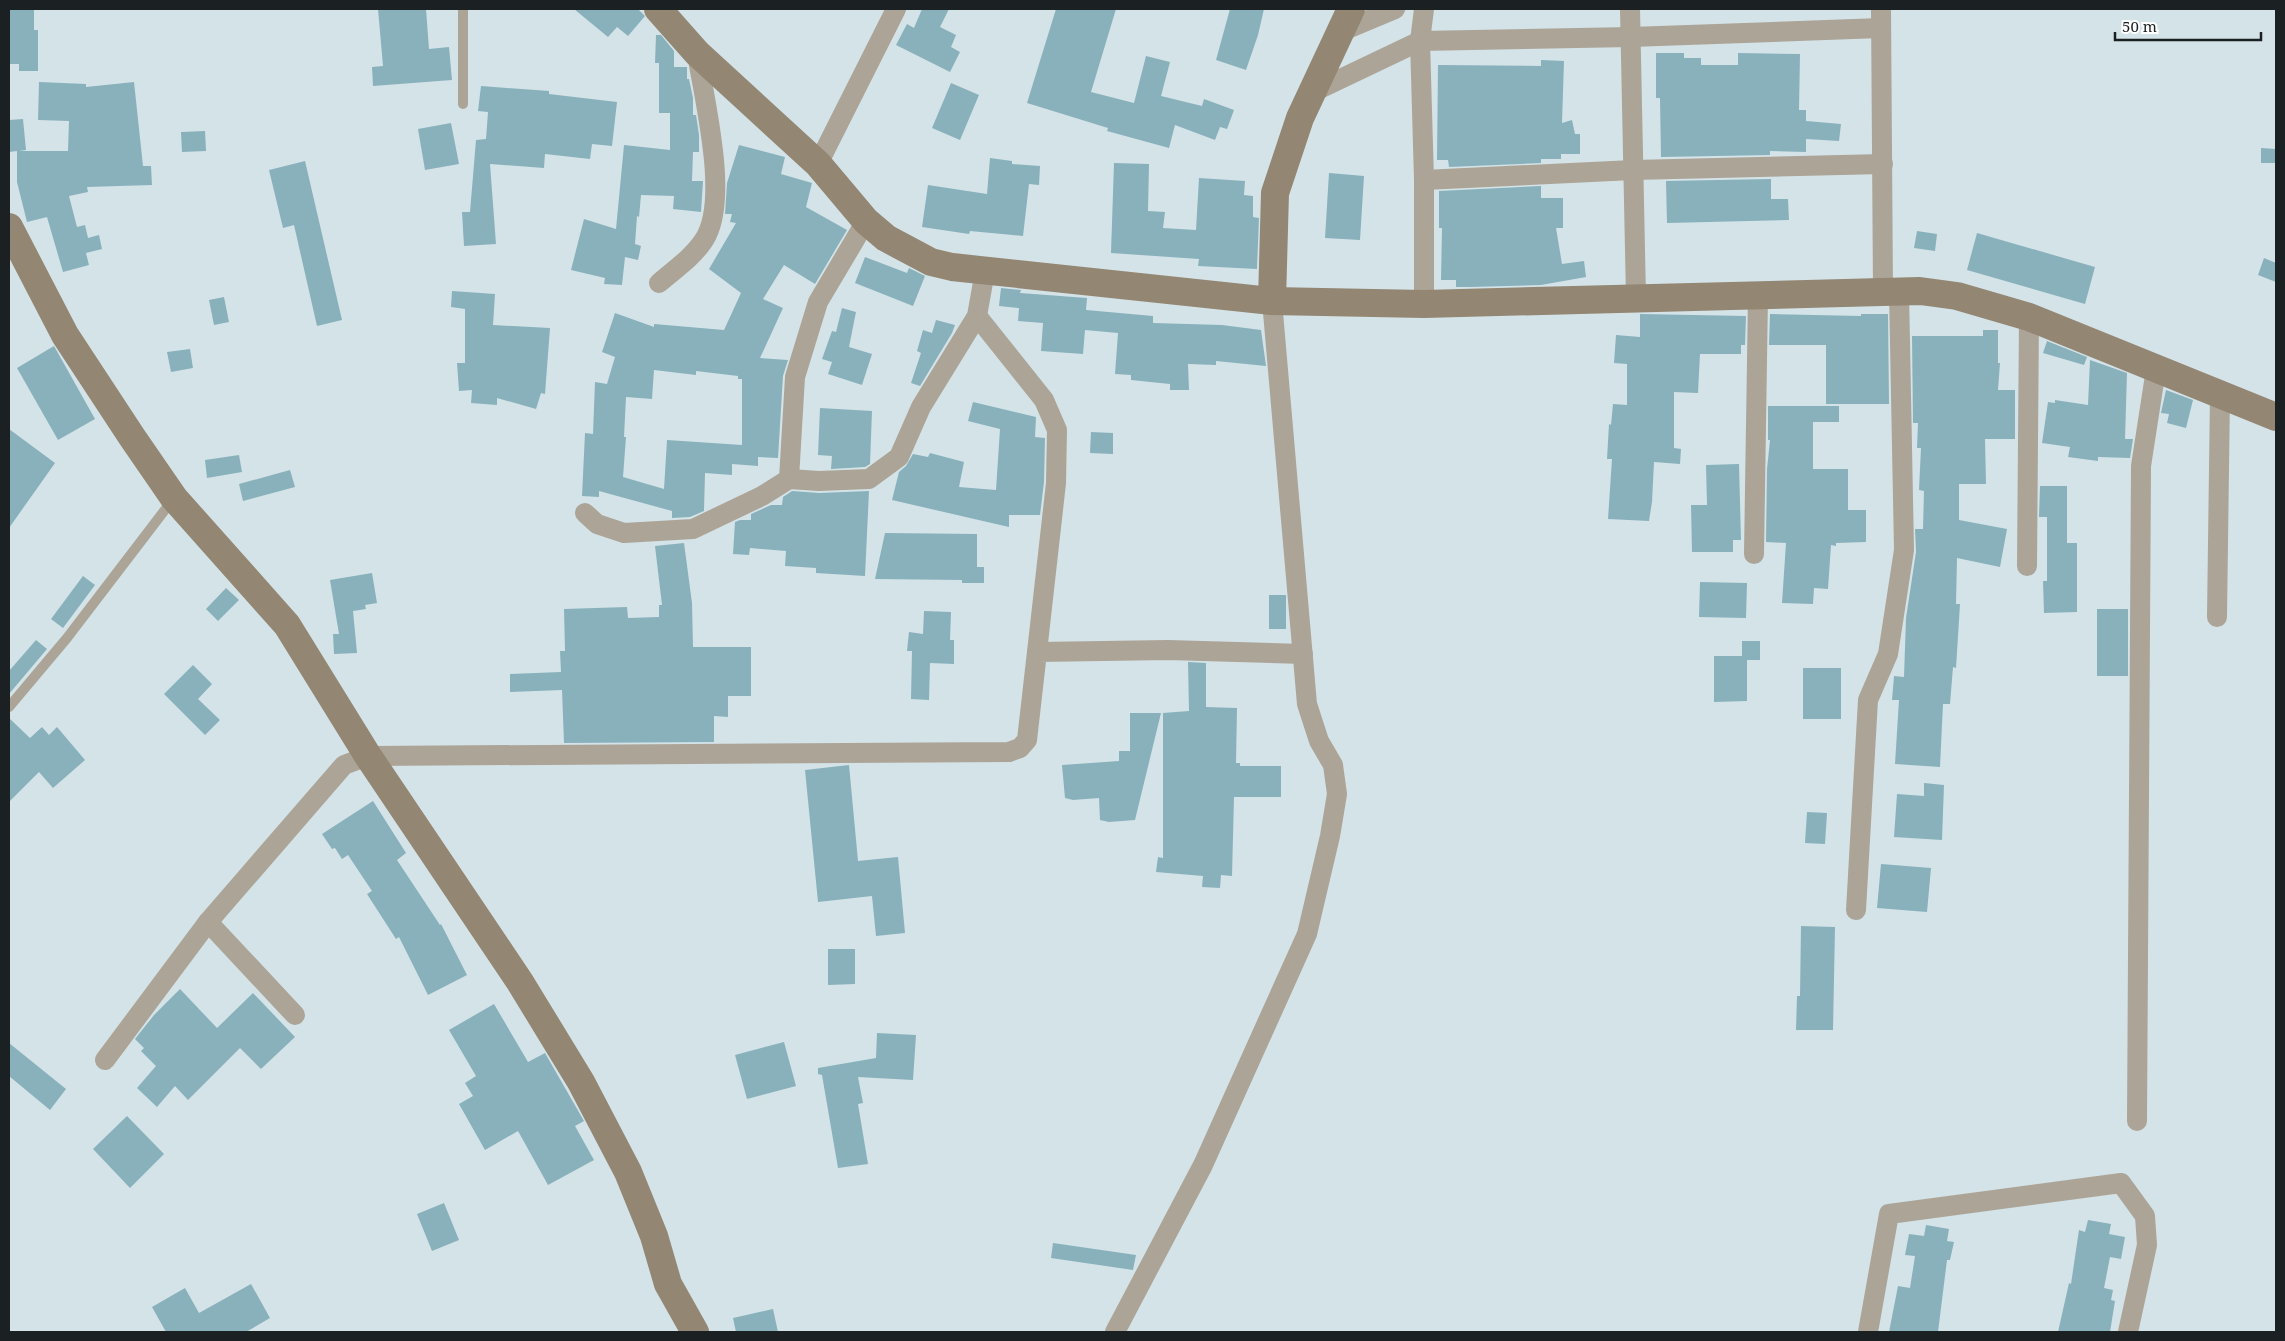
<svg xmlns="http://www.w3.org/2000/svg" width="2285" height="1341" font-family="'Noto Serif',serif">
<style>
.building{fill:#88b1bc;fill-rule:evenodd}
.lines{fill:none;stroke-linecap:round;stroke-linejoin:round}
.lane{stroke:#aca497;stroke-width:10}
.street{stroke:#aca497;stroke-width:20}
.secondary{stroke:#938673;stroke-width:28}
</style>
<rect width="100%" height="100%" fill="#d4e3e8"/>
<!-- building -->
<g class="building">
<path d="M9 9H34V30H38V71H19V64H9Z"/>
<path d="M378 9H426L429 49 449 47 452 80 373 86 372 67 383 66Z"/>
<path d="M574 9H638L645 16 628 36 617 27 608 37Z"/>
<path d="M922 9H949L940 27 956 35 951 47 960 52 950 72 896 45 907 24 914 28Z"/>
<path d="M1056 9H1116L1091 92 1134 103 1146 56 1170 62 1161 96 1202 106 1204 99 1234 110 1227 129 1220 127 1215 140 1175 125 1169 148 1107 131 1108 128 1027 103Z"/>
<path d="M1230 9H1264L1258 35 1246 70 1216 60Z"/>
<path d="M656 35H661L674 51V67H687V79H689L693 98V115H696L699 135V152H693L692 181H703L701 212 673 209 674 196 641 195 639 217 637 216 635 244 641 246 638 260 625 257 622 285 604 284 605 278 571 270 584 219 616 229 624 145 670 150V113H659V63H655Z"/>
<path d="M1656 53H1684V58H1701V65H1738V53L1800 54 1799 110H1806V121L1841 124 1839 141 1806 139V152L1770 151V155L1661 157 1660 98H1656Z"/>
<path d="M1541 60 1564 61 1562 123 1572 120 1575 134H1580V154H1561V159H1541V163L1449 167 1448 160H1437L1438 65 1541 66Z"/>
<path d="M39 82 86 84V87L134 82 143 166H151L152 185 87 187 88 192 69 196 77 227 85 225 88 238 99 235 102 249 86 253 89 265 63 272 47 217 27 222 17 182V151L9 152V120L23 119 26 150 19 151H68L69 121 38 120Z"/>
<path d="M951 83 979 95 960 140 932 128Z"/>
<path d="M481 86 549 91V94L617 102 612 146 592 144 590 159 545 154 544 168 490 164 496 244 464 246 462 212H470L476 140 486 139 488 112 478 111Z"/>
<path d="M451 123 459 164 425 170 418 129Z"/>
<path d="M205 131 206 151 182 152 181 132Z"/>
<path d="M739 145 785 157 781 174 812 183 806 207 847 230 815 284 784 265 763 299 783 308 760 358 788 360 783 376 778 458 758 457V466L732 464V475L705 473 704 511 690 517 672 518V511L599 491V497L582 496 585 433 593 434 595 382 607 384 615 357 602 352 615 313 654 327V324L724 330 741 293 709 269 736 223 730 222 732 214H725L727 183ZM654 370 696 375V371L738 376V379H742V445L667 440 664 489 623 477 626 437H624L626 397 652 399Z"/>
<path d="M2261 148 2276 149V163H2261Z"/>
<path d="M990 158 1012 161V164L1040 166 1039 185 1029 184 1023 236 970 231 969 234 922 227 928 185 987 194Z"/>
<path d="M305 161 342 320 317 326 294 225 283 228 269 170Z"/>
<path d="M1114 163 1149 164 1148 211 1165 212 1163 228 1196 230 1199 178 1245 181 1244 195 1253 196V217L1259 218 1257 269 1198 266 1199 259 1111 253Z"/>
<path d="M1329 173 1364 176 1360 240 1325 238Z"/>
<path d="M1771 179V199H1788L1789 220 1667 223 1666 181Z"/>
<path d="M1541 186V198H1563V228H1556L1562 264 1584 261 1586 277 1541 285 1471 287H1456V280H1441L1442 228H1439V191Z"/>
<path d="M1917 231 1937 234 1935 251 1914 248Z"/>
<path d="M1977 233 2095 267 2085 304 1967 270Z"/>
<path d="M865 257 907 273 909 268 925 276 913 306 855 283Z"/>
<path d="M2264 258 2276 263V282L2258 275Z"/>
<path d="M1001 288 1021 290 1020 293 1087 298 1086 310 1153 316V323L1222 325 1261 330 1266 366 1216 361V365L1188 364 1189 390H1170V384L1131 380V375L1115 374 1118 333 1085 330 1083 354 1041 351 1043 323 1018 321 1019 308 999 306Z"/>
<path d="M452 291 495 294 493 325 550 328 545 394 541 393 536 409 497 398V405L471 403 472 390 459 391 457 363H465V309L451 307Z"/>
<path d="M224 297 229 322 214 325 209 300Z"/>
<path d="M842 308 856 312 849 347 872 354 862 385 828 374 832 362 822 359 832 331 836 332Z"/>
<path d="M1640 314 1746 316 1745 345H1741V354H1700L1698 393 1674 392V448L1681 449 1680 464 1654 462 1652 502 1649 521 1608 519 1612 459H1607L1609 424 1611 425 1613 404 1627 405V364L1614 363 1616 335 1640 337Z"/>
<path d="M1770 314 1861 316V314H1888L1889 404H1826V345H1769Z"/>
<path d="M936 320 955 325 952 333 920 386 911 383 921 353 917 351 923 330 932 333Z"/>
<path d="M1983 330H1998V363H2000L1998 390H2015V439H1985L1986 484H1959V520L2007 529 2000 567 1957 558 1956 604H1960L1956 668 1953 667 1950 704H1943L1940 767 1895 764 1899 700H1892L1894 676 1904 677 1906 618 1916 552 1915 529H1923L1924 491 1919 490 1921 448H1917L1918 423H1913L1912 336H1983Z"/>
<path d="M2047 341 2087 357 2084 365 2043 353Z"/>
<path d="M54 346 95 419 58 440 17 368Z"/>
<path d="M190 349 193 368 171 372 167 352Z"/>
<path d="M2090 360 2127 373 2125 439H2133L2130 458 2098 457V461L2068 457 2070 447 2042 443 2048 402 2055 403V400L2088 405Z"/>
<path d="M2166 390 2193 400 2186 428 2167 423 2169 414 2161 413Z"/>
<path d="M973 402 1036 417 1035 437 1045 438 1044 482 1040 515H1009V527L892 500 899 472 906 466 913 454 928 457 930 453 964 462 959 487 996 490 1000 429 968 421Z"/>
<path d="M1768 406H1839V422H1813V469H1848V510H1866V542L1836 543V546L1831 545 1828 589 1814 588 1813 604 1782 603 1786 543 1766 542 1767 469 1770 440H1768Z"/>
<path d="M820 408 872 411 870 464 865 467 831 469 832 456 818 455Z"/>
<path d="M9 429 55 463 9 528Z"/>
<path d="M1091 432 1113 433V454L1090 453Z"/>
<path d="M239 455 242 472 207 478 205 460Z"/>
<path d="M1739 464 1741 540H1733V552H1692L1691 505H1707L1706 465Z"/>
<path d="M290 470 295 487 243 501 239 484Z"/>
<path d="M2040 486H2067V543H2077V612L2044 613 2043 581H2047V517H2039Z"/>
<path d="M792 491 819 493 869 491 865 576 816 573V568L785 566 786 551 750 548 749 555 733 554 735 522 740 520H751V514L771 505H782L783 497Z"/>
<path d="M885 533 977 534V567H984V583H962V580L875 579Z"/>
<path d="M684 543 692 603 693 647H751V696H728V717L714 716V742L564 743 562 690 510 692V674L561 672 560 651H565L564 609 627 607 628 618 659 617V605H662L655 546Z"/>
<path d="M372 573 377 603 365 605 366 609 353 611 357 653 334 654 333 634H339L330 580Z"/>
<path d="M83 576 95 585 63 628 51 619Z"/>
<path d="M1700 582 1747 583 1746 618 1699 617Z"/>
<path d="M226 588 239 600 218 621 206 609Z"/>
<rect x="1269" y="595" width="17" height="34"/>
<rect x="2097" y="609" width="31" height="67"/>
<path d="M924 611 951 612 950 640H954V664L930 663 929 700 911 699 912 651H907L909 632 923 634Z"/>
<path d="M36 640 47 649 9 694V671Z"/>
<path d="M1742 641H1760V660H1747V701L1714 702V656H1742Z"/>
<path d="M1188 662 1206 663V707L1237 708 1236 763H1240V766H1281V797H1234L1232 876 1221 875 1220 888 1202 887 1203 876 1156 872 1158 857 1163 858V713L1189 711Z"/>
<path d="M193 665 212 684 198 699 220 720 205 735 164 694Z"/>
<rect x="1803" y="668" width="38" height="51"/>
<path d="M1130 713H1161L1135 820 1109 822 1100 820 1099 798 1073 800 1065 798 1062 765 1119 761V751H1130Z"/>
<path d="M9 718 30 738 42 727 49 735 57 727 85 760 53 788 39 772 9 802Z"/>
<path d="M849 765 858 861 898 857 905 933 876 936 872 896 818 902 805 770Z"/>
<path d="M1924 783 1944 785 1942 840 1894 837 1897 794 1924 796Z"/>
<path d="M373 801 406 853 397 860 440 925 441 924 467 975 428 995 399 937 396 939 367 894 372 891 348 855 342 859 335 848 332 849 322 834Z"/>
<path d="M1807 812 1827 813 1825 844 1805 843Z"/>
<path d="M1881 864 1931 868 1927 912 1877 908Z"/>
<path d="M1801 926 1835 927 1833 1030H1796L1797 996H1800Z"/>
<path d="M828 949H855V984L828 985Z"/>
<path d="M180 989 217 1028 253 993 295 1037 261 1069 240 1048 188 1100 175 1086 157 1107 137 1088 156 1066 141 1051 144 1048 135 1039 154 1015Z"/>
<path d="M494 1004 528 1062 545 1053 584 1121 575 1126 594 1160 548 1185 518 1131 485 1150 459 1104 473 1096 465 1083 476 1076 449 1030Z"/>
<path d="M877 1033 916 1035 913 1080 858 1077 863 1103 858 1104 868 1164 838 1168 822 1075 818 1074V1068L876 1058Z"/>
<path d="M784 1042 796 1086 747 1099 735 1055Z"/>
<path d="M9 1043 66 1089 50 1110 9 1076Z"/>
<path d="M127 1116 164 1154 130 1188 93 1149Z"/>
<path d="M444 1203 459 1240 432 1251 417 1214Z"/>
<path d="M2088 1220 2111 1224 2109 1234 2125 1237 2121 1259 2110 1257 2104 1288 2113 1290 2111 1300 2115 1301 2110 1332H2058L2069 1283 2071 1284 2079 1230 2085 1232Z"/>
<path d="M1926 1225 1949 1229 1947 1241 1954 1242 1950 1260H1947L1938 1332H1889L1898 1286 1910 1288 1915 1256 1905 1255 1909 1234 1924 1236Z"/>
<path d="M1053 1243 1136 1255 1133 1270 1051 1258Z"/>
<path d="M251 1284 270 1318 246 1332H166L152 1307 185 1288 199 1313Z"/>
<path d="M773 1309 778 1332H736L733 1318Z"/>
</g>
<g class="lines">
<!-- lane -->
<g class="lane">
<path d="M463 9V104"/>
<path d="M9 707 67 638 174 498"/>
</g>
<!-- street -->
<g class="street">
<path d="M1424 9 1420 41 1424 180V304"/>
<path d="M1630 9 1636 298"/>
<path d="M1881 9 1883 291"/>
<path d="M1340 32 1395 9"/>
<path d="M1311 93 1420 41 1631 37 1881 28"/>
<path d="M818 164 896 9"/>
<path d="M1424 180 1633 170 1883 164"/>
<path d="M659 283C674 270 693 257 704 240 730 200 704 100 697 53"/>
<path d="M977 316 1044 400 1057 430 1056 483 1037 652"/>
<path d="M789 479 819 481 869 479 899 457 921 407 977 316 985 271"/>
<path d="M585 513 597 524 624 533 693 529 762 496 789 479 795 377 818 302 866 221"/>
<path d="M1754 554 1758 296"/>
<path d="M2027 566 2029 317"/>
<path d="M2217 617 2220 395"/>
<path d="M1856 910 1868 700 1888 654 1904 550 1899 291"/>
<path d="M208 922 295 1015"/>
<path d="M105 1060 208 922 344 765 368 756 1009 752 1020 748 1027 740 1037 652 1168 650 1303 654"/>
<path d="M2137 1121 2141 466 2156 369"/>
<path d="M1115 1332 1203 1165 1307 934 1330 836 1337 794 1333 765 1319 741 1307 704 1272 301"/>
<path d="M1868 1332 1889 1214 2121 1183 2145 1216 2147 1245 2128 1332"/>
</g>
<!-- secondary -->
<g class="secondary">
<path d="M658 9 697 53 818 164 866 221 886 238 931 262 952 267 1272 301 1424 304 1920 291 1957 296 2029 317 2276 417"/>
<path d="M9 227 65 335 132 437 174 498 287 625 368 756 520 982 581 1082 628 1172 654 1236 668 1284 695 1332"/>
<path d="M1272 301 1275 193 1300 118 1351 9"/>
</g>
</g>
<!-- border -->
<rect width="2285" height="1341" fill="none" stroke="#1b2122" stroke-width="20"/>
<!-- scale -->
<path d="M2115 32v8h146v-8" fill="none" stroke="#1b2122" stroke-width="2.5"/>
<text x="2122" y="32" font-size="15" fill="#1b2122" stroke="#ffffff" stroke-width="4" paint-order="stroke">50 m</text>
</svg>
